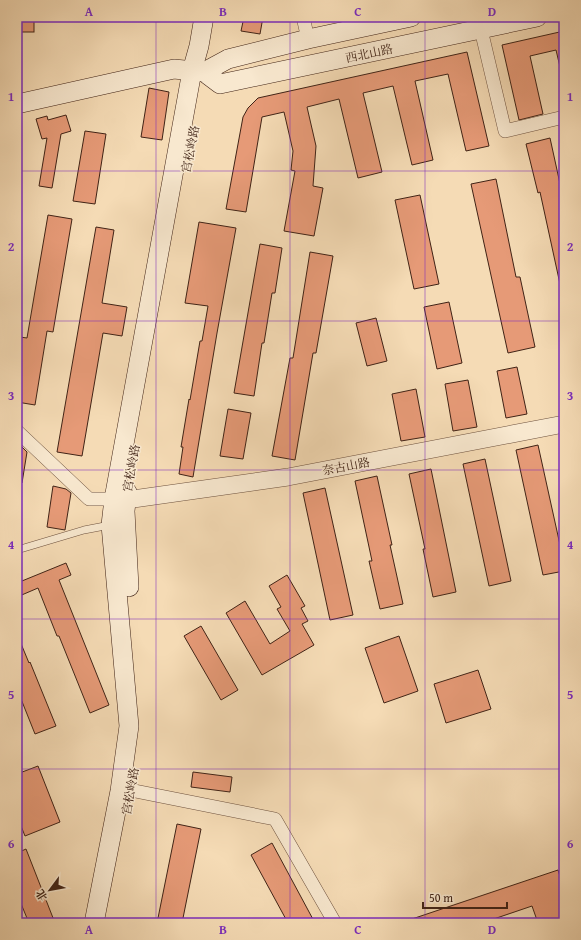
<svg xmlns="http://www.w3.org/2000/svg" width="581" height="940" font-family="'Gentium Book Plus','Noto Serif SC',serif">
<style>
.building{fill:#e69a77;stroke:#402316}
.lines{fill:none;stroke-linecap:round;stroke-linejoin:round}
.service-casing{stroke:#6d513e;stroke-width:8}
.minor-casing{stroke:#6d513e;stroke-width:14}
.tertiary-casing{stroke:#6d513e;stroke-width:18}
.secondary-casing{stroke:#402316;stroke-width:20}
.service{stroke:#f8e8cf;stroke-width:7}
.minor{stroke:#f8e8cf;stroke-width:13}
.tertiary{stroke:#f8e8cf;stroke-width:17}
.secondary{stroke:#f8e8cf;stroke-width:19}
.grid{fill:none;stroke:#7b2cbf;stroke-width:1;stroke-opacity:0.55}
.labels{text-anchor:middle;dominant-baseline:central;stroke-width:3;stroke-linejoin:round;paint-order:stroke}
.street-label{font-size:12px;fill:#402316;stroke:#f8e8cf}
.neatline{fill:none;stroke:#7b2cbf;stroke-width:1.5}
.grid-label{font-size:13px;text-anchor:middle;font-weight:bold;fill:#7b2cbf}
</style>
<rect width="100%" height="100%" fill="#f5dbb5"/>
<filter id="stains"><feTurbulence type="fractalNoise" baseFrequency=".005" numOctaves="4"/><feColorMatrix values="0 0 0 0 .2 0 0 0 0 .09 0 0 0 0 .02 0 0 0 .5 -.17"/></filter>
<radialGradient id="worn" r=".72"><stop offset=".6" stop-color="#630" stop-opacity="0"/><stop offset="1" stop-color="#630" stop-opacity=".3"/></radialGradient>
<!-- building -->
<g class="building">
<rect x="17" y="17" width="17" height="15"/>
<path d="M244 17H263L260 34 241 31Z"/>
<path d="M564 31V66L560 67 556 50 530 56 543 114 519 120 502 45Z"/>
<path d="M467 52 489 146 466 151 448 74 415 81 433 160 412 165 393 86 363 93 382 172 358 178 339 99 307 107 316 146 313 186 323 188 314 236 284 231 295 171 291 170 293 151 284 112 262 117 246 212 226 209 243 117 248 108 258 98Z"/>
<path d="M149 88 169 92 162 140 141 137Z"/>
<path d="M66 115 71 131 61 134 52 188 39 186 47 138 42 139 36 119 47 116 48 120Z"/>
<path d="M85 131 106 134 95 204 73 201Z"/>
<path d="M550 138 564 202V284H560L540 192 538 193 526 144Z"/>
<path d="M496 179 516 277H520L535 347 508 353 471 184Z"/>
<path d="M420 195 439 284 414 289 395 200Z"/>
<path d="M48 215 72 219 53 332 47 331 35 405 17 402V354L20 337 27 338Z"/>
<path d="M199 222 236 228 217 333 193 477 179 474 183 447H181L189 399 190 400 200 341H202L208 306 185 303Z"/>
<path d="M96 227 114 230 102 303 127 307 122 336 103 333 82 456 57 452Z"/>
<path d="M260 244 282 248 275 293H272L264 343H262L254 396 234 393Z"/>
<path d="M310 252 333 256 316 353H313L295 460 272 456 290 358H293Z"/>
<path d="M449 302 462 363 437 369 424 307Z"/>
<path d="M376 318 387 361 367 366 356 323Z"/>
<path d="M517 367 527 414 506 418 497 371Z"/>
<path d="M468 380 477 427 453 431 445 384Z"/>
<path d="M416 389 425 437 401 441 392 394Z"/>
<path d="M228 409 251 413 243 459 220 456Z"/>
<path d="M17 442 27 452 22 483H17Z"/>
<path d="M538 445 564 563V571L543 575 516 450Z"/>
<path d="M485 459 511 581 489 586 463 464Z"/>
<path d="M431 469 456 592 433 597 423 549H425L409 474Z"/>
<path d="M377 476 392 545H390L403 604 380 609 369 561H372L355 481Z"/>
<path d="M53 486 66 489 71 493 65 530 47 527Z"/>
<path d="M325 488 353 615 330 620 303 493Z"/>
<path d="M66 563 71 575 59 580 109 705 90 713 59 636H57L38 588 17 597V583Z"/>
<path d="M287 575 305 606 301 608 308 621 302 624 314 645 262 675 226 613 245 601 270 644 290 631 277 609 281 607 269 586Z"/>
<path d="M201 626 238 690 221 700 184 636Z"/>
<path d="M17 634 29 663 30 662 56 726 35 734 17 689Z"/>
<path d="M399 636 418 691 384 703 365 648Z"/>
<path d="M478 670 491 709 446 723 434 684Z"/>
<path d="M38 766 60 822 25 836 17 816V774Z"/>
<path d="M193 772 232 777 230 792 191 787Z"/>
<path d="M177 824 201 829 182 923H157Z"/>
<path d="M272 843 315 923H288L251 855Z"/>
<path d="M26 849 55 923H29L17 894V853Z"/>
<path d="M558 870 564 889V923H538L532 906 482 923H406V921Z"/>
</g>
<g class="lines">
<!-- service casing -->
<g class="service-casing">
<path id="service" d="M17 550 84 530 110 525"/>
</g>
<!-- minor casing -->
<g class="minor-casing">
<g id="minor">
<path d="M303 17 308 39"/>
<path d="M478 17 505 131 564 117"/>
<path d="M17 431 89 499H122"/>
<path d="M130 790 275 819 335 923"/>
</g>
</g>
<!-- tertiary casing -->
<g class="tertiary-casing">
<path id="tertiary" d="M126 500 288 477 564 424"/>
</g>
<!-- secondary casing -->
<g class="secondary-casing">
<g id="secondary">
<path d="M204 72 228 59 308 39 411 17"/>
<path d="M17 104 174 69 204 72 220 84 537 17"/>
<path d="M127 492 125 511 129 587"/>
<path d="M94 923 120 791 129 726 111 525 114 499 192 71 199 46 204 17"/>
</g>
</g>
<!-- service -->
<use href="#service" class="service"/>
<!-- minor -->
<use href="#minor" class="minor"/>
<!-- tertiary -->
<use href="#tertiary" class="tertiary"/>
<!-- secondary -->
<use href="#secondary" class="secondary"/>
</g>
<!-- grid -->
<path class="grid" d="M156 17V923M290 17V923M425 17V923M17 171H564M17 321H564M17 470H564M17 619H564M17 769H564"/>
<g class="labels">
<!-- street labels -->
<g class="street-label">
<text transform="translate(369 53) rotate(-12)">西北山路</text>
<text transform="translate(190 149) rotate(-79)">宫松岭路</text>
<text transform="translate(346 466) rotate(-11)">奈古山路</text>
<text transform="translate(131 468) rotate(-80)">宫松岭路</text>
<text transform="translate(130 791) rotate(-80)">宫松岭路</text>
</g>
</g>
<!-- margin -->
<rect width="581" height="940" fill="none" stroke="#f5dbb5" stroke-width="44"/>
<!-- north arrow -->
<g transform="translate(50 890) rotate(238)" stroke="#f8e8cf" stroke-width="3" paint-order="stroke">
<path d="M0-3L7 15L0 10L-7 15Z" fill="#402316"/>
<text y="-6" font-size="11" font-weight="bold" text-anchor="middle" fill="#402316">北</text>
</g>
<!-- scale -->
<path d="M423 902v6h84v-6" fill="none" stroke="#402316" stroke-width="2"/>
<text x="429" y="902" font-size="12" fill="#402316" stroke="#f8e8cf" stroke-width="3" paint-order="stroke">50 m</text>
<rect x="22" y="22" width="537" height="896" class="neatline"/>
<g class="grid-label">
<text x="89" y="16">A</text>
<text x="223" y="16">B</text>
<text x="358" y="16">C</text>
<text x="492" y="16">D</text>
<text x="11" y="101">1</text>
<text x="570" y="101">1</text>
<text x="11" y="251">2</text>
<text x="570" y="251">2</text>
<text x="11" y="400">3</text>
<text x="570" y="400">3</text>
<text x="11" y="549">4</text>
<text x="570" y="549">4</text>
<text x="11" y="699">5</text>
<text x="570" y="699">5</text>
<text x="11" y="848">6</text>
<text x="570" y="848">6</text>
<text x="89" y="934">A</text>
<text x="223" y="934">B</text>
<text x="358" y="934">C</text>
<text x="492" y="934">D</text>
</g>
<rect width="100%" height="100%" filter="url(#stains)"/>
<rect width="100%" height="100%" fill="url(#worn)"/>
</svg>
